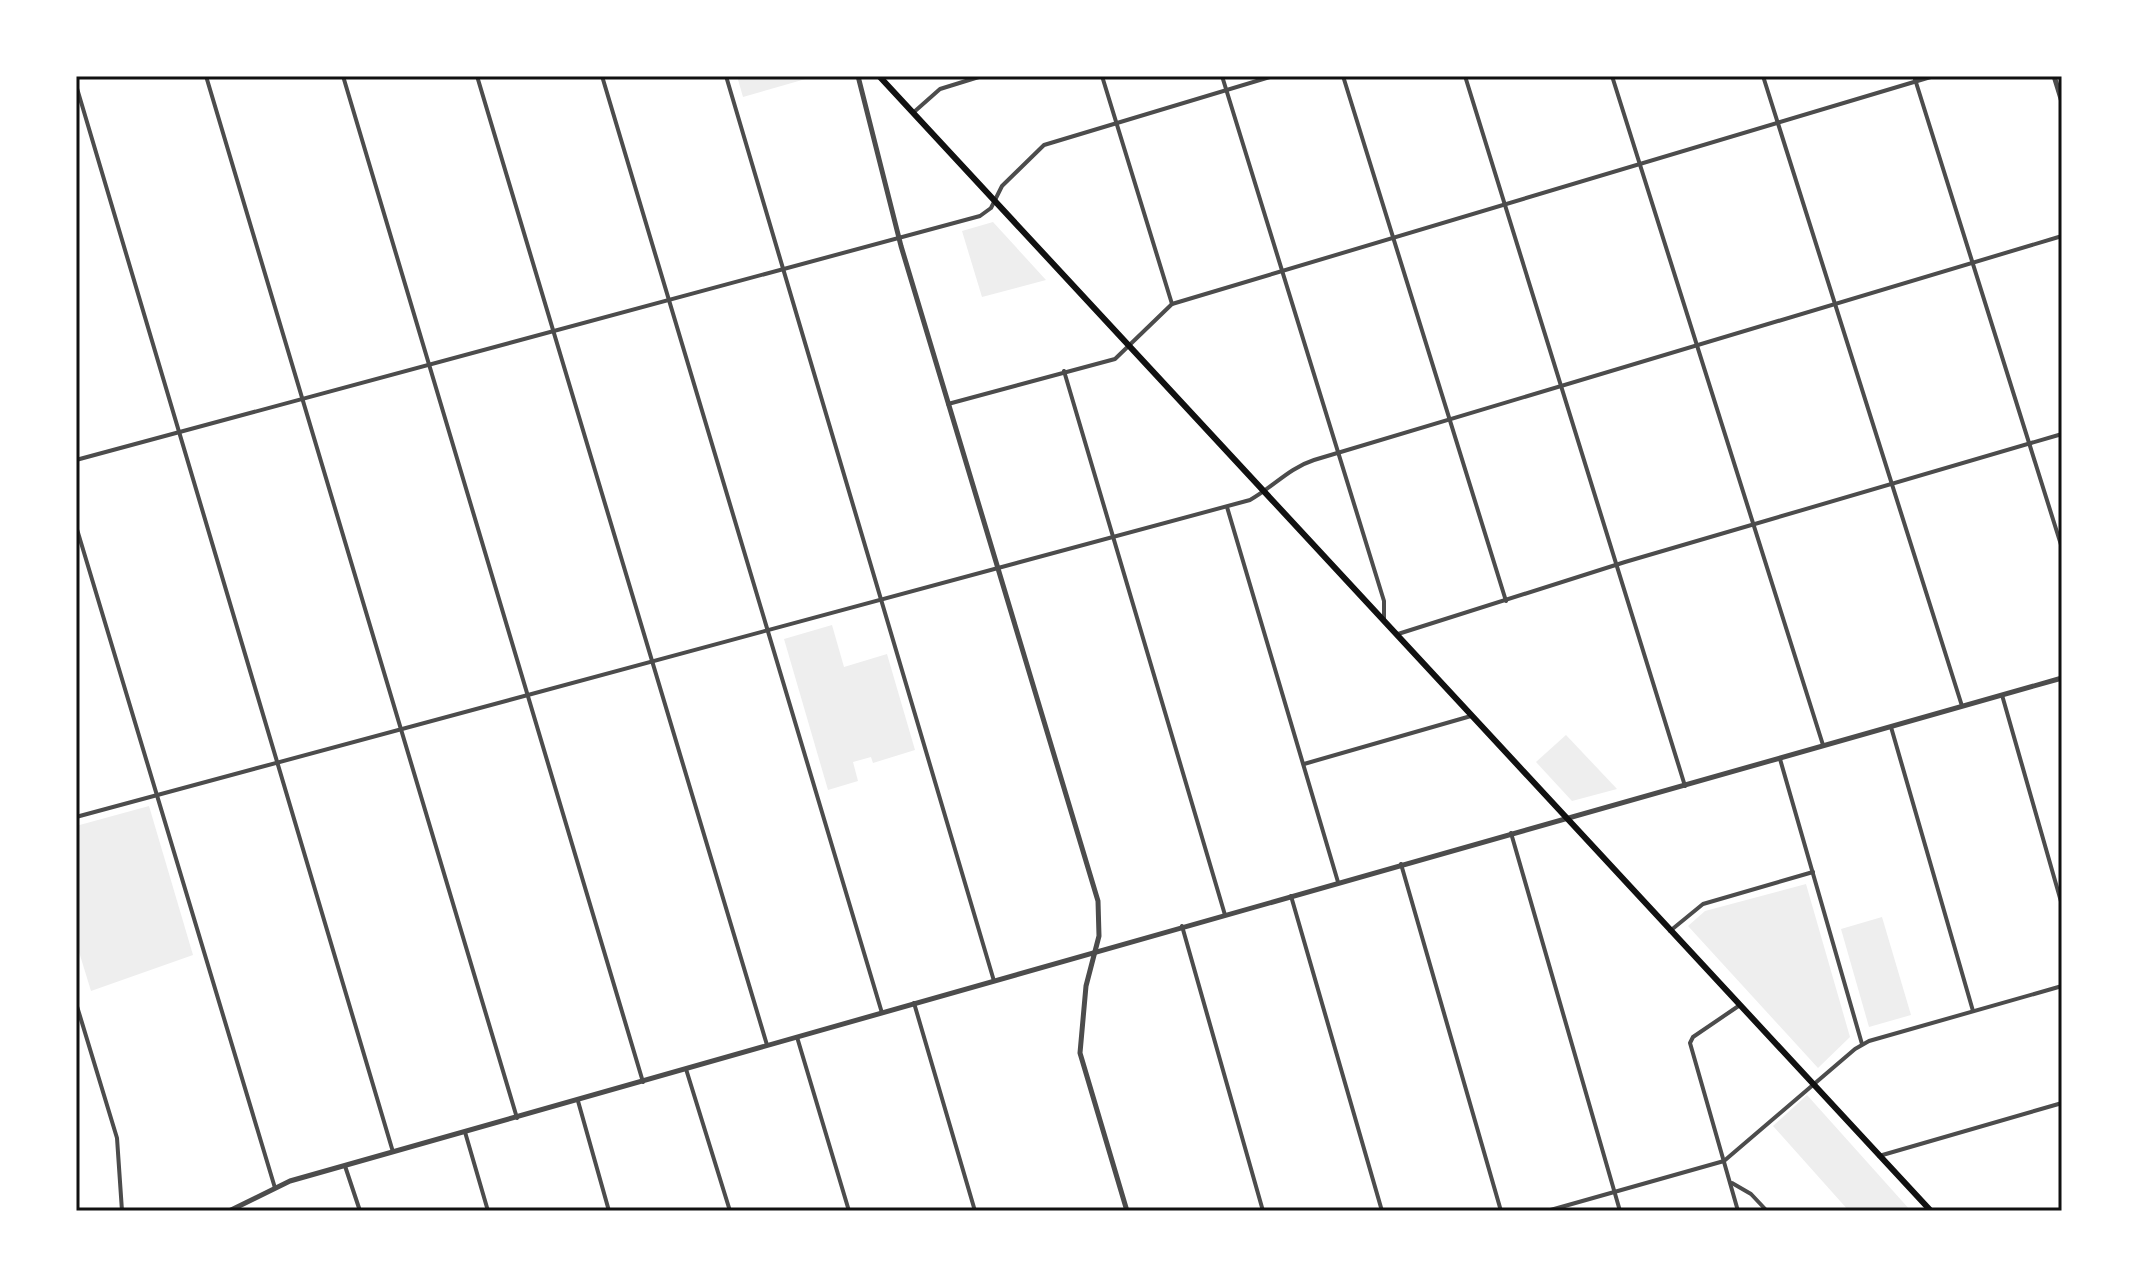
<svg xmlns="http://www.w3.org/2000/svg" width="2138" height="1287" font-family="'PT Sans Narrow',sans-serif">
<style>
.green{fill:#eee}
.lines{fill:none;stroke-linecap:round;stroke-linejoin:round}
.minor{stroke:#4c4c4c;stroke-width:4}
.tertiary{stroke:#4c4c4c;stroke-width:5}
.secondary{stroke:#111;stroke-width:6}
.neatline{fill:none;stroke:#111;stroke-width:3}
</style>
<rect width="100%" height="100%" fill="#fff"/>
<!-- green -->
<g class="green">
<path d="M737 76H816L743 97Z"/>
<path d="M993 222 1046 280 982 297 962 231Z"/>
<path d="M832 625 844 667 887 654 915 750 873 763 871 757 853 762 858 781 828 790 784 639Z"/>
<path d="M1566 735 1617 789 1572 801 1536 762Z"/>
<path d="M149 806 193 955 91 991 76 942V826Z"/>
<path d="M1806 884 1850 1037 1818 1068 1688 926 1705 911Z"/>
<path d="M1882 917 1911 1015 1869 1027 1841 929Z"/>
<path d="M1807 1095 1911 1211H1849L1773 1126Z"/>
</g>
<g class="lines">
<!-- minor -->
<g class="minor">
<path d="M206 76 517 1118"/>
<path d="M343 76 643 1082"/>
<path d="M477 76 767 1045"/>
<path d="M602 76 882 1013"/>
<path d="M726 76 994 981"/>
<path d="M1102 76 1172 304"/>
<path d="M1222 76 1384 601V620"/>
<path d="M1343 76 1506 601"/>
<path d="M1465 76 1685 786"/>
<path d="M1612 76 1823 745"/>
<path d="M1763 76 1962 706"/>
<path d="M1914 76 2062 548"/>
<path d="M76 85 393 1152"/>
<path d="M914 112 940 89 982 76"/>
<path d="M1064 371 1225 915"/>
<path d="M948 404 1115 359 1172 304 1934 76"/>
<path d="M76 460 980 216 991 208 1002 186 1044 145 1273 76"/>
<path d="M1227 507 1338 882"/>
<path d="M76 526 275 1188"/>
<path d="M1398 634 1625 562 2062 434"/>
<path d="M2002 695 2062 905"/>
<path d="M1891 727 1973 1011"/>
<path d="M1780 759 1862 1044"/>
<path d="M1304 764 1471 716"/>
<path d="M76 817 1250 500C1273 487 1289 468 1314 460L2062 236"/>
<path d="M1511 833 1620 1211"/>
<path d="M1401 864 1501 1211"/>
<path d="M1291 896 1382 1211"/>
<path d="M1182 926 1263 1211"/>
<path d="M1670 931 1703 904 1813 872"/>
<path d="M76 1003 117 1138 122 1211"/>
<path d="M914 1003 975 1211"/>
<path d="M797 1037 849 1211"/>
<path d="M686 1069 730 1211"/>
<path d="M578 1101 609 1211"/>
<path d="M465 1132 488 1211"/>
<path d="M1879 1156 2062 1103"/>
<path d="M345 1166 360 1211"/>
<path d="M1732 1183 1751 1194 1767 1211"/>
<path d="M1547 1211 1724 1161 1855 1049 1869 1041 2062 986"/>
<path d="M1738 1211 1690 1043 1693 1037 1740 1005"/>
</g>
<!-- tertiary -->
<g class="tertiary">
<path d="M858 76 901 246 1098 901 1099 936 1086 986 1080 1053 1127 1211"/>
<path d="M2054 76 2062 102"/>
<path d="M229 1211 290 1181 2062 678"/>
</g>
<!-- secondary -->
<path class="secondary" d="M879 76 1931 1211"/>
</g>
<!-- border -->
<rect width="2138" height="1287" fill="none" stroke="#ffffff" stroke-width="156"/>
<rect x="78" y="78" width="1982" height="1131" class="neatline"/>
</svg>
